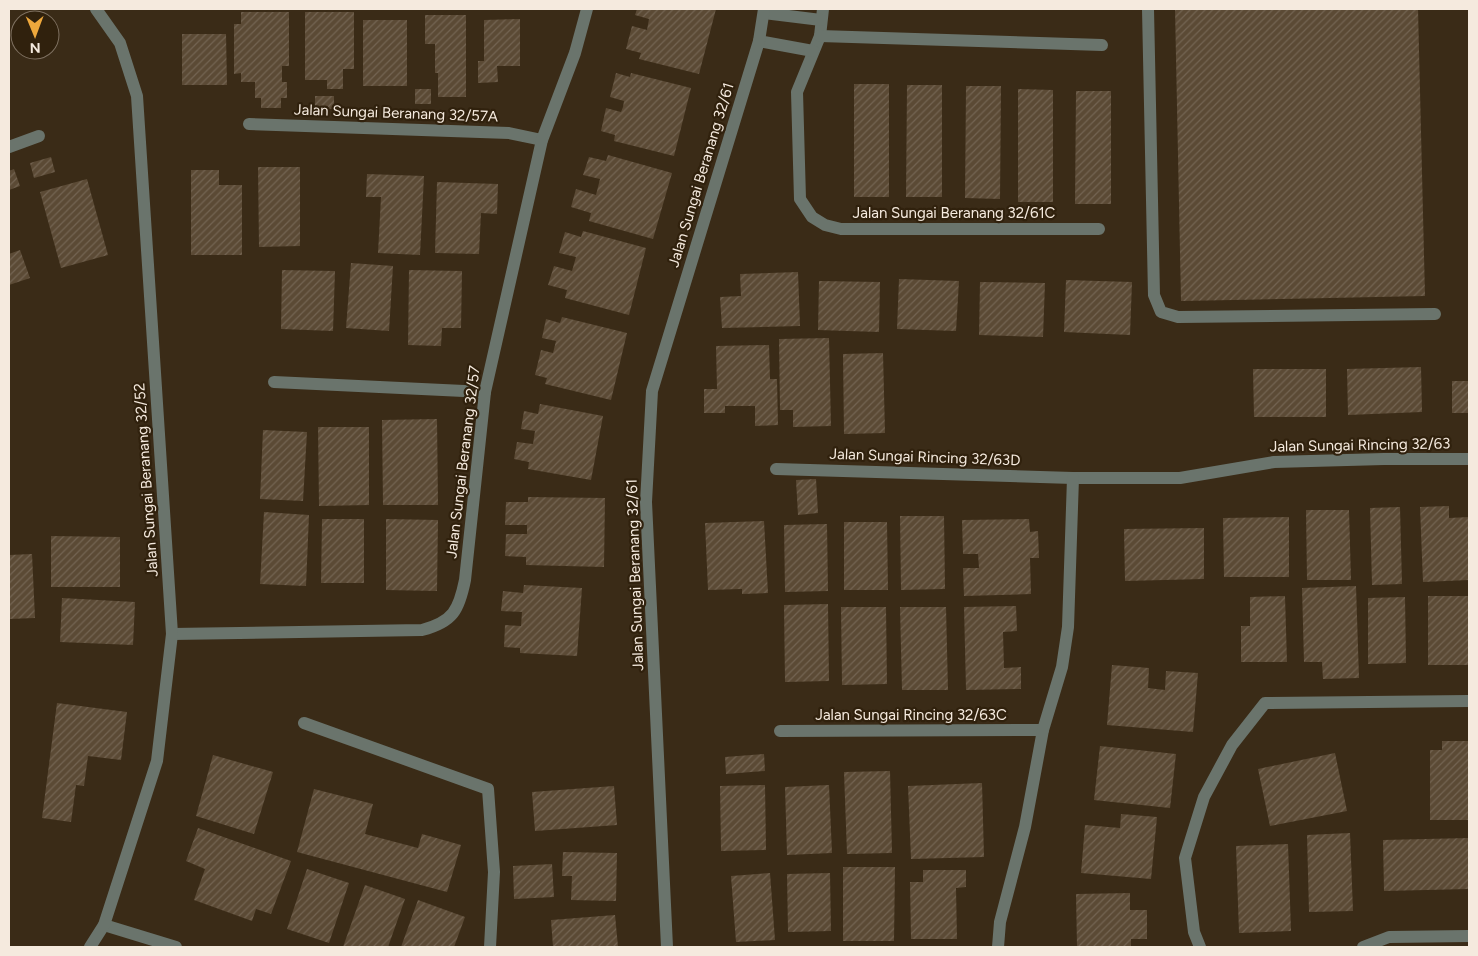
<svg xmlns="http://www.w3.org/2000/svg" width="1478" height="956" font-family="Figtree,sans-serif">
<style>
.building{fill:url(#building-hatch)}
.lines{fill:none;stroke-linecap:round;stroke-linejoin:round}
.minor{stroke:#6a746c;stroke-width:12}
.labels{text-anchor:middle;dominant-baseline:central;stroke-width:4.5;stroke-linejoin:round;paint-order:stroke}
.street-label{font-size:15px;fill:#f5eade;stroke:#30210d}
</style>
<defs>
<pattern id="building-hatch" width="6" height="6" patternUnits="userSpaceOnUse" patternTransform="scale(1.25)"><rect width="6" height="6" fill="#5b4a35"/><path d="M-1 1l2-2M0 6l6-6M5 7l2-2" fill="none" stroke="#736452"/></pattern>
</defs>
<rect width="100%" height="100%" fill="#3a2b17"/>
<!-- building -->
<g class="building">
<path d="M637 9H716L699 74 639 59 641 53 626 49 632 26 647 30 649 19 635 15Z"/>
<path d="M1175 9H1418L1425 296 1181 301Z"/>
<path d="M241 12H289V66H282V82H287V98H281V108H261V98H255V82H241V73L234 74V24H241Z"/>
<path d="M305 12H354V69H343V89H327V80H305Z"/>
<path d="M425 15H466V97H438V73H435V44H425Z"/>
<path d="M520 19V66H497L498 82 478 83V61H484V20Z"/>
<rect x="363" y="20" width="44" height="66"/>
<path d="M182 34H226L227 85H182Z"/>
<path d="M616 73 630 77 631 73 691 88 674 156 614 141 615 135 601 131 606 108 621 112 623 107 624 101 610 97Z"/>
<rect x="854" y="84" width="35" height="113"/>
<path d="M907 85H942V197H906Z"/>
<path d="M966 86H1001L1000 199 965 198Z"/>
<rect x="415" y="89" width="16" height="15"/>
<path d="M1018 89 1053 90V202H1018Z"/>
<path d="M1076 91H1111V204H1075Z"/>
<rect x="315" y="96" width="19" height="13"/>
<path d="M608 155 672 173 653 239 589 221 591 213 571 207 576 189 596 195 600 179 583 175 589 157 606 161Z"/>
<path d="M51 157 55 172 34 178 30 163Z"/>
<path d="M258 167H300V246L259 247Z"/>
<path d="M14 169 20 186 9 190V171Z"/>
<path d="M191 170H219V185H242V255H191Z"/>
<path d="M367 174 424 176 420 255 378 253 381 197H366Z"/>
<path d="M87 179 108 255 61 268 40 192Z"/>
<path d="M437 182 498 184 497 214 481 213 479 254 435 253Z"/>
<path d="M583 231 646 248 629 315 565 298 567 290 548 285 554 266 572 271 576 257 559 253 565 232 581 237Z"/>
<path d="M20 250 30 278 9 285V254Z"/>
<path d="M351 263 393 266 389 331 346 328Z"/>
<path d="M282 270 335 271 333 331 281 329Z"/>
<path d="M409 270 462 271 461 328H442L441 346 408 345Z"/>
<path d="M798 272 800 326 722 328 720 297 741 296 740 274Z"/>
<path d="M899 279 959 281 956 331 897 329Z"/>
<path d="M1066 280 1132 282 1130 335 1064 332Z"/>
<path d="M819 281 880 282 879 332 818 330Z"/>
<path d="M980 282 1045 283 1043 337 979 335Z"/>
<path d="M562 317 627 333 611 400 545 384 547 378 535 375 541 350 553 353 556 341 542 338 546 319 560 323Z"/>
<path d="M829 338 831 426 793 427V410H780L779 339Z"/>
<path d="M769 345 770 379H777L778 425 755 426V406H725V413H704V389H717L716 346Z"/>
<path d="M883 353 885 433 844 434 843 354Z"/>
<path d="M1421 367 1422 412 1348 415 1347 369Z"/>
<path d="M1253 369H1326V417H1254Z"/>
<rect x="1452" y="381" width="17" height="32"/>
<path d="M540 404 603 416 591 480 528 469 529 462 514 459 517 442 533 444 535 431 521 429 524 411 538 414Z"/>
<path d="M437 419 438 505H383L382 420Z"/>
<path d="M318 427H369V505L319 506Z"/>
<path d="M263 430 307 432 303 501 260 499Z"/>
<path d="M816 479 818 513 798 515 796 480Z"/>
<path d="M528 497 605 498 604 567 526 565V557L505 556 506 534H527V525H505L506 502H528Z"/>
<path d="M1449 506V518L1469 517V580L1423 582 1420 507Z"/>
<path d="M1400 507 1402 584 1372 585 1370 508Z"/>
<path d="M1306 510H1349L1351 580H1307Z"/>
<path d="M264 512 309 515 306 586 260 584Z"/>
<path d="M900 516H944L945 589 901 590Z"/>
<path d="M1289 517V577H1224L1223 518Z"/>
<path d="M322 519H364V583H321Z"/>
<path d="M386 519 438 520 437 591 386 590Z"/>
<path d="M1029 519 1030 532 1038 531 1039 558H1030L1031 594 964 596 963 568H979L978 554H963L962 520Z"/>
<path d="M764 521 768 593 742 594V589L708 590 705 523Z"/>
<path d="M844 522H887L888 590H844Z"/>
<path d="M827 524 828 591 785 592 784 525Z"/>
<path d="M1204 528V579L1125 581 1124 529Z"/>
<path d="M51 536 120 537V587H51Z"/>
<path d="M32 554 35 618 9 619V555Z"/>
<path d="M524 585 582 588 577 656 520 653V648L504 647 505 625 521 626 522 612 501 611 503 591 523 593Z"/>
<path d="M1356 586 1359 678 1323 679 1322 662H1304L1302 588Z"/>
<path d="M1285 596 1287 662H1241V626H1250V597Z"/>
<rect x="1428" y="596" width="41" height="69"/>
<path d="M1405 597 1406 663 1368 664V598Z"/>
<path d="M62 598 135 602 133 645 60 642Z"/>
<path d="M828 604 829 681 785 682 784 605Z"/>
<path d="M1016 606 1017 631 1003 632 1004 668 1021 667V689L966 690 964 607Z"/>
<path d="M841 607H886L887 684 842 685Z"/>
<path d="M900 607H946L948 690H902Z"/>
<path d="M1112 665 1149 668 1148 688 1165 690 1166 671 1198 673 1193 732 1107 725Z"/>
<path d="M57 703 127 712 121 760 88 756 84 786 76 785 71 822 42 818Z"/>
<path d="M1442 741H1469V820H1430V750H1442Z"/>
<path d="M1100 746 1176 754 1170 808 1094 800Z"/>
<path d="M1335 753 1347 811 1270 826 1258 769Z"/>
<path d="M764 754 765 771 726 774 725 757Z"/>
<path d="M213 755 273 772 254 834 196 816Z"/>
<path d="M890 771 892 853 847 854 844 772Z"/>
<path d="M982 783 984 857 911 859 908 786Z"/>
<path d="M765 785 766 850 721 851 720 786Z"/>
<path d="M829 785 832 853 787 855 785 787Z"/>
<path d="M614 786 617 825 535 831 532 792Z"/>
<path d="M314 789 373 804 365 834 418 848 422 834 461 845 447 892 297 852Z"/>
<path d="M1121 814 1157 817 1151 879 1081 873 1085 825 1120 828Z"/>
<path d="M198 828 291 861 271 914 256 909 252 921 194 900 205 869 186 861Z"/>
<path d="M1350 833 1353 911 1309 912 1307 835Z"/>
<path d="M1468 838 1469 889 1384 891 1383 840Z"/>
<path d="M1288 844 1291 931 1239 933 1236 846Z"/>
<path d="M563 852 617 853 616 901 571 900 572 876H562Z"/>
<path d="M552 864 554 897 514 899 513 866Z"/>
<path d="M843 867H895L894 941H843Z"/>
<path d="M307 869 349 883 329 943 287 929Z"/>
<path d="M923 870H966V887L956 888 957 939H911L910 882H923Z"/>
<path d="M770 873 775 940 736 942 731 876Z"/>
<path d="M830 873 831 931 788 932 787 874Z"/>
<path d="M365 885 405 899 388 947H343Z"/>
<path d="M1130 893V910H1147V939H1131V947H1077L1076 894Z"/>
<path d="M418 900 465 917 454 947H401Z"/>
<path d="M615 915 618 947H553L551 920Z"/>
</g>
<g class="lines">
<!-- minor -->
<g class="minor">
<path d="M823 9 820 36 797 92 800 199 812 217 825 225 841 229H1099"/>
<path d="M1148 9 1154 295 1161 312 1178 317 1435 314"/>
<path d="M764 13 821 20"/>
<path d="M820 36 1102 45"/>
<path d="M759 41 813 51"/>
<path d="M249 124 509 133 542 140"/>
<path d="M9 147 39 136"/>
<path d="M274 382 485 392"/>
<path d="M776 469 1073 478H1180L1274 462 1384 459H1469"/>
<path d="M172 634 422 630C453 622 459 610 465 580L485 392 542 140 575 53 587 9"/>
<path d="M304 723 488 789 494 872 490 947"/>
<path d="M780 731 1043 730"/>
<path d="M104 925 176 947"/>
<path d="M90 947 104 925 157 761 172 634 137 96 120 43 96 9"/>
<path d="M667 947 646 502 652 391 759 41 764 9"/>
<path d="M998 947 1000 922 1025 827 1043 730 1062 667 1068 627 1073 478"/>
<path d="M1200 947 1194 932 1185 858 1204 797 1232 745 1265 703 1469 701"/>
<path d="M1363 947 1389 937 1469 936"/>
</g>
</g>
<g class="labels">
<!-- street labels -->
<g class="street-label">
<text transform="translate(396 113) rotate(2)">Jalan Sungai Beranang 32/57A</text>
<text transform="translate(701 175) rotate(-73)">Jalan Sungai Beranang 32/61</text>
<text x="954" y="213">Jalan Sungai Beranang 32/61C</text>
<text transform="translate(1360 445) rotate(-1)">Jalan Sungai Rincing 32/63</text>
<text transform="translate(925 457) rotate(2)">Jalan Sungai Rincing 32/63D</text>
<text transform="translate(463 462) rotate(-83)">Jalan Sungai Beranang 32/57</text>
<text transform="translate(146 480) rotate(-94)">Jalan Sungai Beranang 32/52</text>
<text transform="translate(635 575) rotate(-92)">Jalan Sungai Beranang 32/61</text>
<text x="911" y="715">Jalan Sungai Rincing 32/63C</text>
</g>
</g>
<!-- border -->
<rect width="1478" height="956" fill="none" stroke="#f5eade" stroke-width="20"/>
<!-- north arrow -->
<g transform="translate(35 35) rotate(179)"><circle r="24" fill="#30210d" stroke="#7f7161"/>
<path d="M0-4L9 19L0 12L-9 19Z" fill="#eea83c"/>
<text y="-8" font-size="14" font-weight="bold" text-anchor="middle" fill="#f5eade">N</text>
</g>
</svg>
